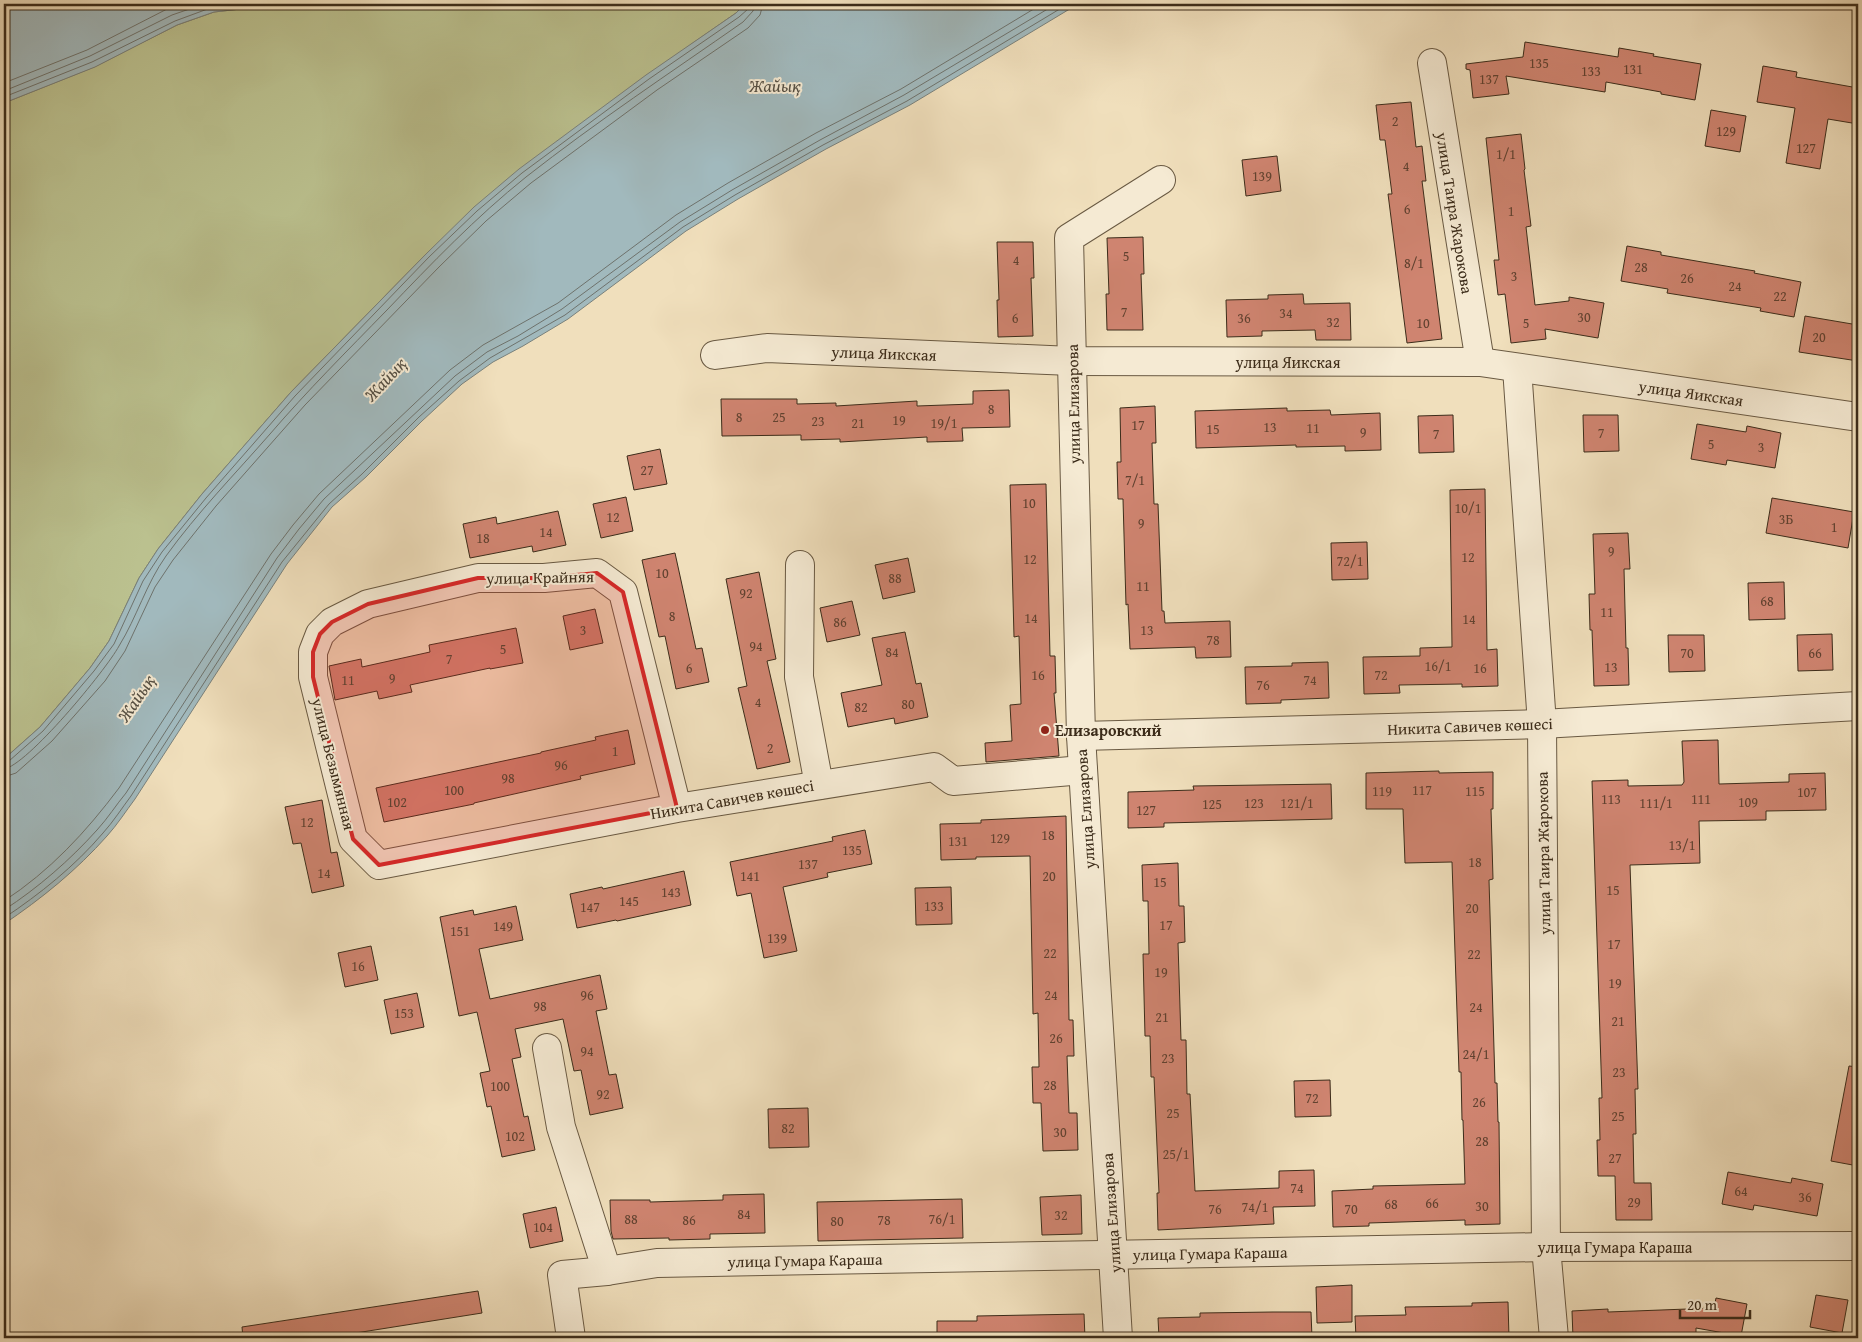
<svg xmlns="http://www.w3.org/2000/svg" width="1862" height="1342" font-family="'Gentium Book Plus',serif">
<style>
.green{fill:#bbc18f;stroke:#7c7654}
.water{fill:#a1b9bd;stroke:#79817c}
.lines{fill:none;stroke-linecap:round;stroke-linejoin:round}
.shore{stroke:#6e726c;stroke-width:1}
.building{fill:#cf8470;stroke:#3c2c1a}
.minor-casing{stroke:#695942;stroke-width:30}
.minor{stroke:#f5ead3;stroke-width:28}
.marked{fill:#d62828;fill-opacity:0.2;stroke:#d62828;stroke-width:4;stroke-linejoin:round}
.poi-dot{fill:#8f2418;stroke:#f5ead3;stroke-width:2}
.labels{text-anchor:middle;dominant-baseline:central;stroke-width:4;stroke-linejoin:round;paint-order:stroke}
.number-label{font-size:14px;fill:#614230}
.street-label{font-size:16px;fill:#3c2c1a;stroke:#f5ead3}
.poi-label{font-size:16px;font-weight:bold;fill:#3c2c1a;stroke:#f5ead3;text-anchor:start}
.water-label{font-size:18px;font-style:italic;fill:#554f43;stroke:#f5ead3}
</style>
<rect width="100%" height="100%" fill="#f0dfbc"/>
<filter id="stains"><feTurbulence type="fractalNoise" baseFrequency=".004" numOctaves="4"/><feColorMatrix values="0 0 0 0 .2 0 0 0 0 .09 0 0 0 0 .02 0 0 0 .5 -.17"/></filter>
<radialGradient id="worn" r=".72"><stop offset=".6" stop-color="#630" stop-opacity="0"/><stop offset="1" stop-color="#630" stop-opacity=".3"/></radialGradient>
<!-- green -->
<path class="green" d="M285 4H745L736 13 693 43 426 254 291 392 202 494 158 549 139 578 109 641 90 668 40 727 4 759V103L94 67 177 25 214 12Z"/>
<!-- water -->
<g class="water">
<path d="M4 4H285L214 12 177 25 95 67 4 103Z"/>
<path d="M745 4H1078L910 105 826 149 738 199 686 231 568 319 523 346 493 362 462 384 422 421 366 477 332 507 287 564 135 799C126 811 117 825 107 836 77 870 41 899 4 924V759L40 727 90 668 109 641 139 578 158 549 202 494 291 392 426 254 474 207 519 169 646 75 736 13Z"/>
</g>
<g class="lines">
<!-- shore -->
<g class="shore">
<path d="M4 83 87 50 169 8 182 4"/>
<path d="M4 91 90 56 172 15 204 4"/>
<path d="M4 97 92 62 175 21 213 7 242 4"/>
<path d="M4 763 9 761 43 731 94 671 114 644 143 581 162 552 206 498 295 396 429 257 477 211 522 173 649 79 739 17 748 9 749 4"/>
<path d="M4 769C27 766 106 670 119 646 137 617 146 584 166 556 197 513 235 474 270 434 307 391 347 351 387 310 431 264 476 217 526 177 596 122 670 73 743 22L753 11 755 4"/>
<path d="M4 777 16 773 52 741 105 681 125 651 155 587 173 560 216 506 305 405 439 267 486 221 531 183 657 90 748 28 760 15 763 4"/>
<path d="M4 901C50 871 86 832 119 788L271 554 293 525 319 494 450 370 483 345 558 303 676 215 728 183 816 133 901 89 1042 4"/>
<path d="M4 910C38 888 70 860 97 830 108 818 116 805 126 793L277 558 299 529 324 499 455 376 487 352 518 336 562 309 680 222 732 190 820 140 904 95 1056 4"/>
<path d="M4 918C40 894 75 866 103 833 113 822 122 808 131 796L282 562 329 504 362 474 419 417 459 381 490 358 565 315 683 227 735 195 823 145 907 101 1068 4"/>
</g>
</g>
<!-- building -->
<g class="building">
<path d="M1525 42 1618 57 1619 48 1654 54 1653 56 1701 64 1695 100 1661 94V92L1606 82 1605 92 1506 76 1509 94 1473 98 1470 70 1466 69V64L1523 57Z"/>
<path d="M1763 66 1797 72 1796 77 1858 88V124L1828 119 1820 169 1786 163 1795 108 1757 102Z"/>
<path d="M1411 102 1416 147 1422 146 1426 181H1422L1442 339 1407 343 1388 194H1392L1385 140H1380L1376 105Z"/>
<path d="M1711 110 1746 116 1740 152 1705 146Z"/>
<path d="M1521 134 1525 169 1524 170 1531 226 1526 227 1535 305 1569 301V297L1604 303 1598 338 1545 329 1546 339 1511 343 1505 294 1498 295 1494 260H1499L1486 138Z"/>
<path d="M1277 156 1281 191 1246 196 1242 160Z"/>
<path d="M1143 237 1144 274H1141L1143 330H1107L1106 294H1109L1107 238Z"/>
<path d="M997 242H1033L1034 278H1031L1033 336 998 337 997 300H999Z"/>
<path d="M1627 246 1661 252V255L1755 271 1754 273 1801 282 1794 317 1760 311 1761 308 1667 293 1668 289 1621 281Z"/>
<path d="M1303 294 1304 304 1350 303 1351 340H1316L1315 330 1262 331V336L1227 337 1226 300 1268 299V295Z"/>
<path d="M1805 316 1858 325V361L1799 352Z"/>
<path d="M1009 390 1010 427 962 428 963 441 927 442V437L840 442V439L801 440V435L722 436 721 399H797V404L836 403V406L917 401V406L973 404V391Z"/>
<path d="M1155 406 1156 443H1152L1154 504H1158L1162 611H1164L1165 623 1230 621 1231 657 1196 658 1195 647 1130 649 1128 604 1126 605 1123 499H1118L1117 462H1121L1120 408Z"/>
<path d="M1287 408V411L1330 410 1331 415 1380 413 1381 450 1345 451V446L1296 447V445L1196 448 1195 411Z"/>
<path d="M1453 415 1454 452 1419 453 1418 416Z"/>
<path d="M1583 415H1618L1619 451 1584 452Z"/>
<path d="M1697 424 1746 432 1747 426 1781 433 1775 468 1727 460 1726 465 1691 459Z"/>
<path d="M660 449 667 484 634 490 627 456Z"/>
<path d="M1046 484 1050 656H1055L1056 693H1054L1059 756 986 762 985 743 1012 741 1010 705 1021 704 1019 636 1014 637 1010 485Z"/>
<path d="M1485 489 1487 650 1497 649 1498 686 1462 687V684L1399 685 1400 693 1364 694 1363 657 1420 656V648L1452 647 1450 490Z"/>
<path d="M626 497 633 531 601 538 593 504Z"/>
<path d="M1772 498 1854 512 1848 548 1766 533Z"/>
<path d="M558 511 566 545 533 552 532 546 470 558 463 524 496 517 497 524Z"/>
<path d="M1628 533 1630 569H1624L1626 648H1628L1629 685 1594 686 1592 630H1590L1589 594H1595L1593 534Z"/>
<path d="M1367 542 1368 579 1332 580 1331 543Z"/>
<path d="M675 553 696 649 702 648 709 682 676 689 665 636 659 637 642 560Z"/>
<path d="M908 558 915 592 883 599 875 565Z"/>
<path d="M759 572 776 659 767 661 790 762 757 769 738 688 747 686 726 579Z"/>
<path d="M1784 582 1785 619 1749 620 1748 583Z"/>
<path d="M852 601 860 635 827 642 820 608Z"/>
<path d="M595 609 603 643 570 650 563 616Z"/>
<path d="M516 628 523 663 490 669V668L410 685 412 692 379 699 377 691 335 700 329 666 361 659 362 667 430 652 429 645Z"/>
<path d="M905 632 916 684 921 683 928 717 895 724 894 718 848 727 841 693 882 685 872 638Z"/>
<path d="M1832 634 1833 670 1798 671 1797 635Z"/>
<path d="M1668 635H1704L1705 671 1669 672Z"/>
<path d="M1328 662 1329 698 1281 700V703L1246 704 1245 667 1292 666V663Z"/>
<path d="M628 730 635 764 580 776 581 779 474 803V804L384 822 376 788 541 753V752L596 740 595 737Z"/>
<path d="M1718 740 1719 784 1789 782V774L1825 773 1826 810 1766 811V820L1699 821 1700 863 1630 865 1638 1089H1635L1636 1134H1633L1634 1183H1651L1652 1220H1616L1615 1176H1598L1597 1140H1600L1599 1098H1602L1592 781 1628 780V786L1682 785 1684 782 1682 741Z"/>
<path d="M1439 771V773L1493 772V809H1491L1493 879 1489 880 1495 1083H1497L1498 1122H1499L1500 1224 1465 1225V1220L1369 1223V1226L1333 1227 1332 1191 1373 1189V1186L1465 1184 1463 1120H1462L1461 1072H1459L1452 862 1405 863 1403 809H1366V773Z"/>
<path d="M1331 784 1332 819 1164 823V827L1128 828V792L1194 790 1193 786Z"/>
<path d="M322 800 331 853 337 852 344 886 312 893 301 843 293 844 285 807Z"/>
<path d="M1066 816 1069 1020H1073L1074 1056H1067L1069 1113H1077L1078 1150 1043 1151 1041 1103H1033L1032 1067H1039L1038 1013 1033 1014 1030 856 976 857V859L941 860 940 824 981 823V820Z"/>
<path d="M865 830 872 864 827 873 828 877 783 887 797 951 764 958 751 893 737 896 730 862 833 841 832 837Z"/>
<path d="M1178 863 1179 906H1184L1185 942 1178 943 1181 1040H1186L1187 1094H1190L1195 1191 1279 1188V1171L1314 1170 1315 1206 1273 1207 1274 1224 1158 1230 1157 1193H1159L1154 1077H1151L1150 1036H1145L1143 954H1149L1148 901H1143L1142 865Z"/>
<path d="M684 871 691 905 617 921 616 920 577 928 570 894 602 887 603 889Z"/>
<path d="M951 887 952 924 916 925 915 888Z"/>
<path d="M516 906 523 940 479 949 490 999 600 975 607 1009 596 1011 609 1075 616 1074 623 1108 590 1115 581 1070 574 1071 563 1019 515 1029 521 1057 512 1059 524 1117 528 1116 535 1150 502 1157 491 1106 487 1107 480 1073 490 1071 477 1012 459 1016 440 917 473 910 474 915Z"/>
<path d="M371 946 378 980 345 987 338 953Z"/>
<path d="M417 993 424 1027 391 1034 384 1000Z"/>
<path d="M1849 1066 1858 1067V1166L1831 1161Z"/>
<path d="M1330 1080 1331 1116 1295 1117 1294 1081Z"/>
<path d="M808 1108 809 1147 769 1148 768 1109Z"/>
<path d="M1728 1172 1791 1183 1792 1178 1823 1184 1817 1216 1754 1205 1753 1210 1722 1204Z"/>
<path d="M764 1194 765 1233 710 1234V1239L669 1240V1238L613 1239 611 1231 610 1200H650V1202L723 1200V1195Z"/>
<path d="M1081 1195 1082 1234 1042 1235 1040 1197Z"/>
<path d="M962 1199 963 1238 818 1241 817 1202Z"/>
<path d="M556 1207 563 1241 530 1248 523 1214Z"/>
<path d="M1352 1285V1322L1317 1323 1316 1287Z"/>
<path d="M478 1291 482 1313 324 1338H243L242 1327Z"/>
<path d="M1816 1295 1848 1300 1842 1333 1810 1327Z"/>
<path d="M1716 1298 1747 1304 1741 1336 1696 1328V1338H1573L1572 1311 1608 1309V1312L1714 1308Z"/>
<path d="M1508 1302 1509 1338H1356L1355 1316 1406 1315 1405 1307 1472 1306V1303Z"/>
<path d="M1273 1312H1311L1312 1338H1159L1158 1318 1200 1317V1313Z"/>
<path d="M1084 1314 1085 1338H937V1321H977V1316Z"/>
</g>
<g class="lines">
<!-- minor casing -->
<g class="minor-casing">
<g id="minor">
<path d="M1432 63 1480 362"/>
<path d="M715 355 767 348 1072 361 1480 362 1858 417"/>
<path d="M1517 368 1542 724 1546 1247 1554 1338"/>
<path d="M800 565 799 677 819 785"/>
<path d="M1081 736 1542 724 1858 706"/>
<path d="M677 808 623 592 597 573 544 578H478L368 604 332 622 320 634 313 652V677L353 839 379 865 677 808 934 767 953 781 1083 770"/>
<path d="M547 1048 561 1127 607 1271"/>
<path d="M571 1338 562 1275 607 1271 657 1263 1546 1247 1858 1246"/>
<path d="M1118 1338 1081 736 1069 238 1161 180"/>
</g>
</g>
<!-- minor -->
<use href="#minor" class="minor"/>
</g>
<!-- marked area -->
<path class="marked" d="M597 573 623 592 677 808 379 865 353 839 313 677V652L320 634 332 622 368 604 478 578H544Z"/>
<!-- markers -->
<circle class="poi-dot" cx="1045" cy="730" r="5"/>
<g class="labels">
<!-- number labels -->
<g class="number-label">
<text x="1539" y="63">135</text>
<text x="1633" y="69">131</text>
<text x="1591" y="71">133</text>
<text x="1489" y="79">137</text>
<text x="1395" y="121">2</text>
<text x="1726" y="131">129</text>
<text x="1806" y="148">127</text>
<text x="1506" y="154">1/1</text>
<text x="1406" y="166">4</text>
<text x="1262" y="176">139</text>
<text x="1407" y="209">6</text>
<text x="1511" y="211">1</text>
<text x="1126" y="256">5</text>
<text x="1016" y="260">4</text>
<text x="1414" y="263">8/1</text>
<text x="1641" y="267">28</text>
<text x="1514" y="276">3</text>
<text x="1687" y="278">26</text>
<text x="1735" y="286">24</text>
<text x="1780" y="296">22</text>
<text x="1124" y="312">7</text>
<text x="1286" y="313">34</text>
<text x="1584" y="317">30</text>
<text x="1015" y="318">6</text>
<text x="1244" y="318">36</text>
<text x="1333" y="322">32</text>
<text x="1423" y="323">10</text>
<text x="1526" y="323">5</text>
<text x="1819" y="337">20</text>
<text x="991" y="409">8</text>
<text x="739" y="417">8</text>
<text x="779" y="417">25</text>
<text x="899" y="420">19</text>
<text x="818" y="421">23</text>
<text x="858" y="423">21</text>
<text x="944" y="423">19/1</text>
<text x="1138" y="425">17</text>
<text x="1270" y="427">13</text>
<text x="1313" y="428">11</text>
<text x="1213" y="429">15</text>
<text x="1363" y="432">9</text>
<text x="1601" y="433">7</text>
<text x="1436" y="434">7</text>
<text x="1711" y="444">5</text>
<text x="1761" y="447">3</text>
<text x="647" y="470">27</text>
<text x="1135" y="480">7/1</text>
<text x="1029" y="503">10</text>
<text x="1468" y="508">10/1</text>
<text x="613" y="517">12</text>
<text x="1786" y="519">3Б</text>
<text x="1141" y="523">9</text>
<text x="1834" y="527">1</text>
<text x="546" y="532">14</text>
<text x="483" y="538">18</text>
<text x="1611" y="551">9</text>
<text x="1468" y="557">12</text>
<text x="1030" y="559">12</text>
<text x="1350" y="561">72/1</text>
<text x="662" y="573">10</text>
<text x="895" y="578">88</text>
<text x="1143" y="586">11</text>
<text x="746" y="593">92</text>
<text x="1767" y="601">68</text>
<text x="1607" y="612">11</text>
<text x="672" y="616">8</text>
<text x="1031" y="618">14</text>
<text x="1469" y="619">14</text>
<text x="840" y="622">86</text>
<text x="583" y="630">3</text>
<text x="1147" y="630">13</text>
<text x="1213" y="640">78</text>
<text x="756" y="646">94</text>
<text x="503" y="649">5</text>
<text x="892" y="652">84</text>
<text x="1687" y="653">70</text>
<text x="1815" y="653">66</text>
<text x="449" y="659">7</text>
<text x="1438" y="666">16/1</text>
<text x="1611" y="667">13</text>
<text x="689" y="668">6</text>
<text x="1480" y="668">16</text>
<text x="1038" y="675">16</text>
<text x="1381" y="675">72</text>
<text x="392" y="678">9</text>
<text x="348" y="680">11</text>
<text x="1310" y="680">74</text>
<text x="1263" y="685">76</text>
<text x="758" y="702">4</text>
<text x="908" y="704">80</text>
<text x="861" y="707">82</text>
<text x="770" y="748">2</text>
<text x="615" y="751">1</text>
<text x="561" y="765">96</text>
<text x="508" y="778">98</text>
<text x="454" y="790">100</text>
<text x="1422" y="790">117</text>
<text x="1382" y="791">119</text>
<text x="1475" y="791">115</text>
<text x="1807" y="792">107</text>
<text x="1611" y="799">113</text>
<text x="1701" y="799">111</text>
<text x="397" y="802">102</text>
<text x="1748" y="802">109</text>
<text x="1254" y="803">123</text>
<text x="1297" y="803">121/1</text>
<text x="1656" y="803">111/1</text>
<text x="1212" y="804">125</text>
<text x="1146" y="810">127</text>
<text x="307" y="822">12</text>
<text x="1048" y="835">18</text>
<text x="1000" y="838">129</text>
<text x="958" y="841">131</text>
<text x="1682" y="845">13/1</text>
<text x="852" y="850">135</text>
<text x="1475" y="862">18</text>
<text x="808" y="864">137</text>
<text x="324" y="873">14</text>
<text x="750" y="876">141</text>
<text x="1049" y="876">20</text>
<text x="1160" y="882">15</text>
<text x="1613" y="890">15</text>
<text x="671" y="892">143</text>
<text x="629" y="901">145</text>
<text x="934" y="906">133</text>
<text x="590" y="907">147</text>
<text x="1472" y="908">20</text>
<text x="1166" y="925">17</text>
<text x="503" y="926">149</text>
<text x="460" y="931">151</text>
<text x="777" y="938">139</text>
<text x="1614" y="944">17</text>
<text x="1050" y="953">22</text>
<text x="1474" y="954">22</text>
<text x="358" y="966">16</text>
<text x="1161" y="972">19</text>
<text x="1615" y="983">19</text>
<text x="587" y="995">96</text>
<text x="1051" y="995">24</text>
<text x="540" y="1006">98</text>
<text x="1476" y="1007">24</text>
<text x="404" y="1013">153</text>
<text x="1162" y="1017">21</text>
<text x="1618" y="1021">21</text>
<text x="1056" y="1038">26</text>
<text x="587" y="1051">94</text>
<text x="1476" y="1054">24/1</text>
<text x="1168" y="1058">23</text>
<text x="1619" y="1072">23</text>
<text x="1050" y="1085">28</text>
<text x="500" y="1086">100</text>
<text x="603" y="1094">92</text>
<text x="1312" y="1098">72</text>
<text x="1479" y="1102">26</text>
<text x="1173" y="1113">25</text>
<text x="1618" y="1116">25</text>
<text x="788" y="1128">82</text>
<text x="1060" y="1132">30</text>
<text x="515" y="1136">102</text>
<text x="1482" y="1141">28</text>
<text x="1176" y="1154">25/1</text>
<text x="1615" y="1158">27</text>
<text x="1297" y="1188">74</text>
<text x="1741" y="1191">64</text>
<text x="1805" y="1197">36</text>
<text x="1634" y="1202">29</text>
<text x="1432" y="1203">66</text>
<text x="1391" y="1204">68</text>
<text x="1482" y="1206">30</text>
<text x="1255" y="1207">74/1</text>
<text x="1215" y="1209">76</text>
<text x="1351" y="1209">70</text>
<text x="744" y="1214">84</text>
<text x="1061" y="1215">32</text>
<text x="631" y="1219">88</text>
<text x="942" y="1219">76/1</text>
<text x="689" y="1220">86</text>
<text x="884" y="1220">78</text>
<text x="837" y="1221">80</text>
<text x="543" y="1227">104</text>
</g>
<!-- street labels -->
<g class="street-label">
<text transform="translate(1455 213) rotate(81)">улица Таира Жарокова</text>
<text transform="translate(884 353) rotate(2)">улица Яикская</text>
<text x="1288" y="362">улица Яикская</text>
<text transform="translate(1691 393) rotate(8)">улица Яикская</text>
<text transform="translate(1073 404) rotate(-91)">улица Елизарова</text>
<text transform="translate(540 577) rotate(-1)">улица Крайняя</text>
<text transform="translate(1470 726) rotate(-2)">Никита Савичев көшесі</text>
<text transform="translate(334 764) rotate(76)">улица Безымянная</text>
<text transform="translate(732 799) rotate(-10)">Никита Савичев көшесі</text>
<text transform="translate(1085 809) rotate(-94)">улица Елизарова</text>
<text transform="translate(1543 853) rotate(-91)">улица Таира Жарокова</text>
<text transform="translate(1111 1213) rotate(-94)">улица Елизарова</text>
<text x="1615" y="1247">улица Гумара Караша</text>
<text transform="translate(1210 1253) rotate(-1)">улица Гумара Караша</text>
<text transform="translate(805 1260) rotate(-1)">улица Гумара Караша</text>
</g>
<!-- poi labels -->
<g class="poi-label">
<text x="1055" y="730">Елизаровский</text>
</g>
<!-- water labels -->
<g class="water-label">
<text x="775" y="85">Жайық</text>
<text transform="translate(385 379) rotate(-47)">Жайық</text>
<text transform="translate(136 698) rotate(-56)">Жайық</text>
</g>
</g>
<!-- margin -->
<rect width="1862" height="1342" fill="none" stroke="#f0dfbc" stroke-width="20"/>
<rect x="5" y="5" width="1852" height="1332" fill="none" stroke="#3c2c1a" stroke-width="2.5"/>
<rect x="10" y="10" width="1842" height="1322" fill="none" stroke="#3c2c1a"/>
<!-- scale -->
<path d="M1680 1310v8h70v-8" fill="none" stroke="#3c2c1a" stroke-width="2.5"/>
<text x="1687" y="1310" font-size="15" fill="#3c2c1a" stroke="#f5ead3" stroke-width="4" paint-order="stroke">20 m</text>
<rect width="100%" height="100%" filter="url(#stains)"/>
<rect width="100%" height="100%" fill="url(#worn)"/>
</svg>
